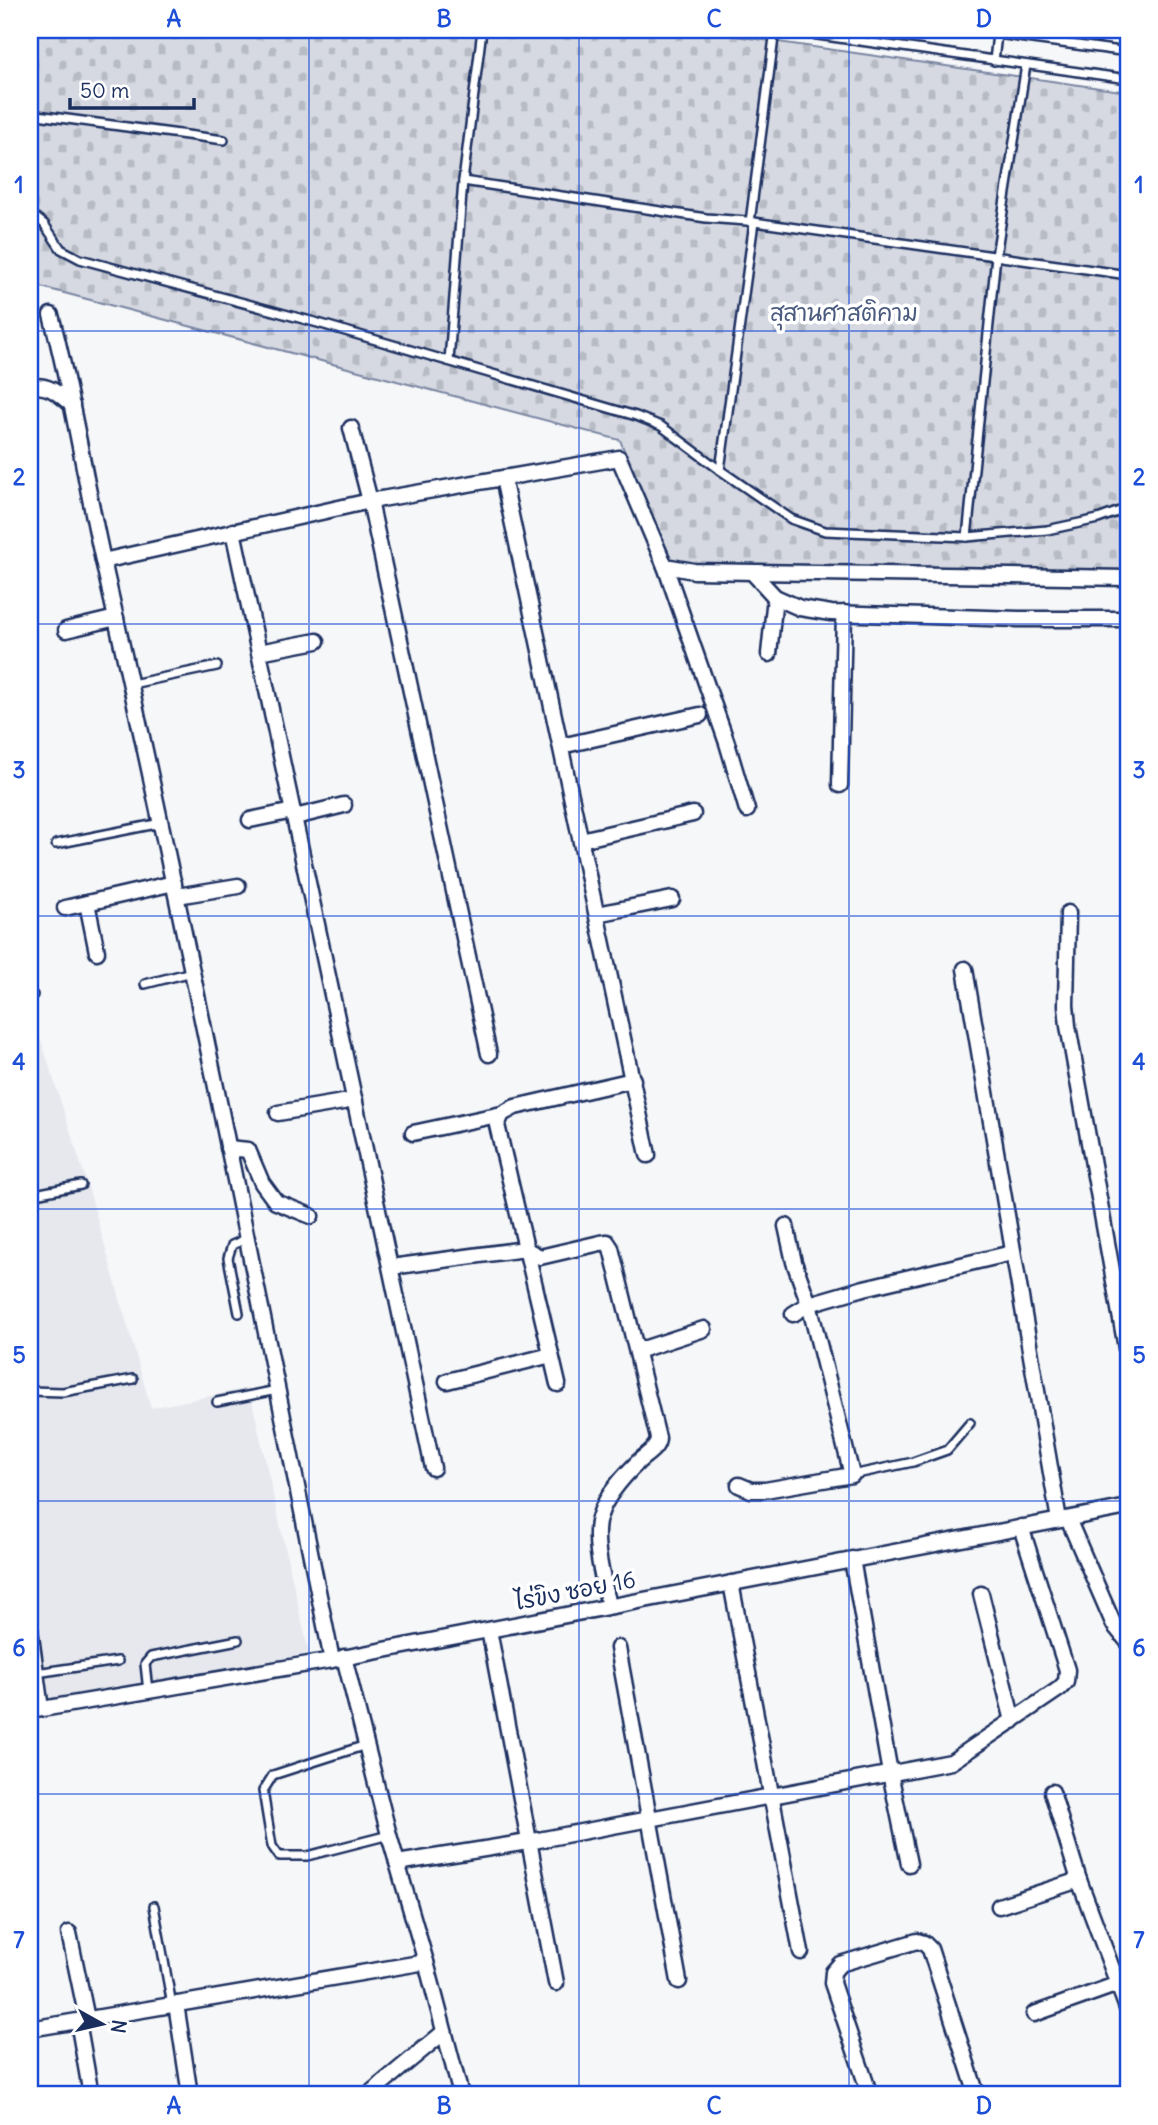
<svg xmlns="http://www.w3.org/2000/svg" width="1158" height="2125" font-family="Delius,'Playpen Sans Thai',sans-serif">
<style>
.built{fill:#e6e8ee}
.cemetery{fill:url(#cemetery-stones);stroke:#7884a0;stroke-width:2}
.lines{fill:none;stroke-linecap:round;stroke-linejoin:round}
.service-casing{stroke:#1b2f5e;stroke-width:12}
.minor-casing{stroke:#1b2f5e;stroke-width:19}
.service{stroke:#fff;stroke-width:7}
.minor{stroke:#fff;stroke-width:14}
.grid{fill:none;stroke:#1d4ed8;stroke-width:2;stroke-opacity:0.55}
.labels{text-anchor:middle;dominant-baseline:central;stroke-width:7;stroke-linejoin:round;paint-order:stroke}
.park-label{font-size:23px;fill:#4a5a7f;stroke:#fff}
.street-label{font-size:23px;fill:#1b2f5e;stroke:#fff}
.neatline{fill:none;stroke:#1d4ed8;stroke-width:2.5}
.grid-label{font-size:23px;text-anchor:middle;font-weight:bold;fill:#1d4ed8}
</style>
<defs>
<pattern id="cemetery-stones" width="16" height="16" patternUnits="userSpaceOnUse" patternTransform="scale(1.75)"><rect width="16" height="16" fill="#d6d9e2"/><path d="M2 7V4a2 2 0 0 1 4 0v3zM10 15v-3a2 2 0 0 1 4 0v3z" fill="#b7bbc4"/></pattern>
</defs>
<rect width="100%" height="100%" fill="#f6f7f9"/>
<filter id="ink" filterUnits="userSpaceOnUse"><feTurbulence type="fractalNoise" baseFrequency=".0143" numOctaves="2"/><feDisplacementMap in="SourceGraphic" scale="14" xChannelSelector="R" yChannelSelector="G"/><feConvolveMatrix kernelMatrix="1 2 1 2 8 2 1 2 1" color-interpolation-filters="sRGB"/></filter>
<g filter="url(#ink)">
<!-- built -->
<path class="built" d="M30 1006 87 1183 151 1408 249 1388 309 1653 30 1711Z"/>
<!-- cemetery -->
<path class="cemetery" d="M30 30H694L1128 92V574L685 566 666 556 620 440 30 284Z"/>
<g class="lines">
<!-- service casing -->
<g class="service-casing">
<g id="service">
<path d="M782 30 1128 79"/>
<path d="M967 30 1128 52"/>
<path d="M30 47 32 30"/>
<path d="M994 61 997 34"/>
<path d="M30 114 224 140"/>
<path d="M463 181 706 218 747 221 1128 275"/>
<path d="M30 213 44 224 61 249 80 259 318 323 636 416 661 426 720 470 791 519 825 531 967 537 1047 530 1098 519 1128 508"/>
<path d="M750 222 775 30"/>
<path d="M449 361 463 181 482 30"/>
<path d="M720 470 754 222"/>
<path d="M967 537 996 256 1026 65"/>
<path d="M132 684 217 666"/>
<path d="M56 844 161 823"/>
<path d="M145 984 192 972"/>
<path d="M30 996 33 995"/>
<path d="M30 1195 81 1185"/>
<path d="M239 1313 228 1258 232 1245 246 1239"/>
<path d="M30 1391 63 1392 133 1379"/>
<path d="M217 1402 277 1390"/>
<path d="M852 1475 913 1462 947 1450 970 1423"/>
<path d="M36 1673 118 1661"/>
<path d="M148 1691 145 1664 151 1657 238 1640"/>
<path d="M366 1745 273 1775 263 1791 272 1846 279 1856H307L389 1835"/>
<path d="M154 1906 172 2005"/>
</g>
</g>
<!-- minor casing -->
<g class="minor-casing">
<g id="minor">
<path d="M51 315C73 397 85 482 104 565 186 928 258 1294 332 1660"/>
<path d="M30 387C48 383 59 394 72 405"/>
<path d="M351 428 370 501 489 1054"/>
<path d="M503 478 648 1155"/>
<path d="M233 531 433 1468"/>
<path d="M103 561 370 501 619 458 665 566 694 571 1128 578"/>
<path d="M665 566 727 743 747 810"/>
<path d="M752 572 775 597 800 608 831 613 1019 619H1128"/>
<path d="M66 630 116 618"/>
<path d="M259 652 317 641"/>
<path d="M769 654 775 597"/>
<path d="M561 746 700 715"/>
<path d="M840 785 844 613"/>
<path d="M295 817 344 805"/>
<path d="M250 820 293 811"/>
<path d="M581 840 693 814"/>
<path d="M177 896 238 886"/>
<path d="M87 903 97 952"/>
<path d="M65 908 174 883"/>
<path d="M1068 913 1066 1005 1068 1026 1128 1359"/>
<path d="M597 914 672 899"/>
<path d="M965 969 1059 1520"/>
<path d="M278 1113 355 1100"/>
<path d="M413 1133 502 1114"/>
<path d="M228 1148 248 1150 262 1183 276 1202 311 1216"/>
<path d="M391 1267 525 1249 540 1257 600 1243 607 1242 611 1248 658 1438C658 1449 646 1454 638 1462 624 1476 606 1495 600 1515 591 1538 604 1583 609 1606"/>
<path d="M793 1314 809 1304 864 1288 1012 1253"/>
<path d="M637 1351 704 1329"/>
<path d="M447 1381 551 1355"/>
<path d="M558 1384 497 1125 502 1114 515 1107 633 1080"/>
<path d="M739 1485 751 1490H765L852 1475 809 1304 794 1262 786 1226"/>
<path d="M1068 1519 1114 1625 1128 1642"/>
<path d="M852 1559 890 1773 909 1864"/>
<path d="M731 1583 801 1952"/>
<path d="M981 1594 1013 1721"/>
<path d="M30 1629 41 1709"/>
<path d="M489 1630 556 1983"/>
<path d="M618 1648 679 1981"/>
<path d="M344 1657 389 1835 426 1962 461 2095"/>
<path d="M30 1711 332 1660 1128 1507"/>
<path d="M1052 1792 1079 1880 1128 2011"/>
<path d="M397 1863 528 1842 951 1762 1059 1689 1066 1682 1067 1670 1021 1527"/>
<path d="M999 1906 1079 1880"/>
<path d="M69 1933 87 2019"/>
<path d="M176 2004 190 2095"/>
<path d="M1034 2014 1118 1984"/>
<path d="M78 2021 91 2095"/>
<path d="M30 2029 426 1962"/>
<path d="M368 2095 444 2032"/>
<path d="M870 2095 832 1983 833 1972 840 1964 917 1941 924 1943 930 1949 977 2095"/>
</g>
</g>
<!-- service -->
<use href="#service" class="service"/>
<!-- minor -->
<use href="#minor" class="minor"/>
</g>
</g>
<!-- grid -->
<path class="grid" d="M309 30V2095M579 30V2095M849 30V2095M30 331H1128M30 624H1128M30 916H1128M30 1209H1128M30 1501H1128M30 1794H1128"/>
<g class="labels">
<!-- park labels -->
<g class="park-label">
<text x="844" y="312">สุสานศาสติคาม</text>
</g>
<!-- street labels -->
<g class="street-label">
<text transform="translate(575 1590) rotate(-11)">ไร่ขิง ซอย 16</text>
</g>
</g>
<!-- margin -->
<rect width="1158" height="2125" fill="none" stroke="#fff" stroke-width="77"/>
<!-- north arrow -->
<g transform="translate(102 2024) rotate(98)" stroke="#ffffff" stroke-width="5" paint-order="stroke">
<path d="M0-5L12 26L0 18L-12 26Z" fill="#1b2f5e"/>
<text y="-10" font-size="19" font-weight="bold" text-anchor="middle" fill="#1b2f5e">N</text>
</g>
<!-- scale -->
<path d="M70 98v10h124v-10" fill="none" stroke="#1b2f5e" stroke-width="3.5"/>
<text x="80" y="98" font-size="21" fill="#1b2f5e" stroke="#ffffff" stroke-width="5" paint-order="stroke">50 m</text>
<rect x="38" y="38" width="1082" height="2048" class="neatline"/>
<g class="grid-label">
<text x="174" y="27">A</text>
<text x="444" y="27">B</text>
<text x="714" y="27">C</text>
<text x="984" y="27">D</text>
<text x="19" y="193">1</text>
<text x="1139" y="193">1</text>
<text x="19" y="485">2</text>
<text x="1139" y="485">2</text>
<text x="19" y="778">3</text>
<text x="1139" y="778">3</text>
<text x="19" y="1070">4</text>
<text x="1139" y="1070">4</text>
<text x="19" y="1363">5</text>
<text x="1139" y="1363">5</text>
<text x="19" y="1656">6</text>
<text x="1139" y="1656">6</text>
<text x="19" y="1948">7</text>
<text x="1139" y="1948">7</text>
<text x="174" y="2114">A</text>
<text x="444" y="2114">B</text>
<text x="714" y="2114">C</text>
<text x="984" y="2114">D</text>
</g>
</svg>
